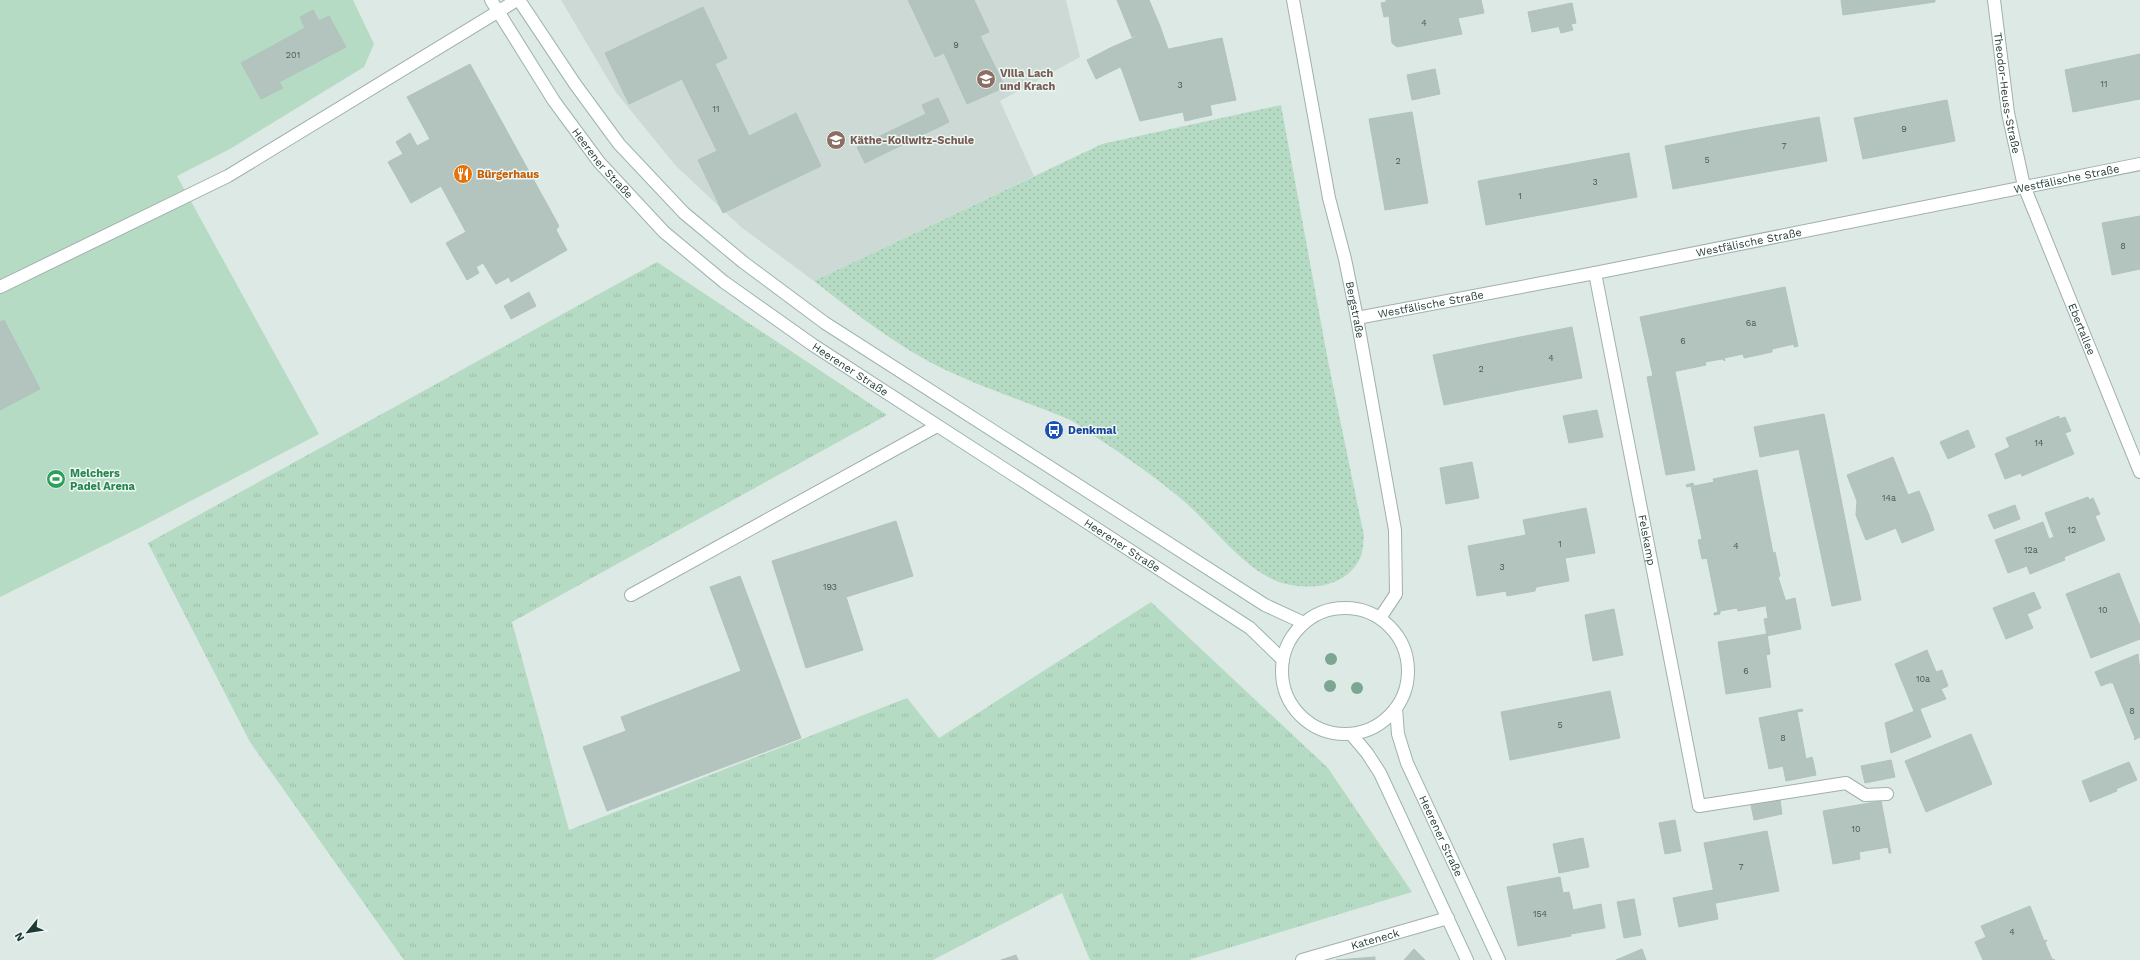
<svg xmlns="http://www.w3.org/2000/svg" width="2140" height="960" font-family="'Work Sans',sans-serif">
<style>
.built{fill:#ccd9d4}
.grass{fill:url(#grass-tufts)}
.park{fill:url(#park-dots)}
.pitch{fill:#b6dbc4}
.building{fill:#b3c4bf;stroke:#b0c3bd}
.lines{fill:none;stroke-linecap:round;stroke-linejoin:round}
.service-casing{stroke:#a0b0ad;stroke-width:14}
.minor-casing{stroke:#a0b0ad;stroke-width:14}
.secondary-casing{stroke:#9db5af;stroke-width:14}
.service{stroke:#fff;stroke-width:12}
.minor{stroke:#fff;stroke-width:12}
.secondary{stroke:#fff;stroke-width:12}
.tree{fill:#7ba691}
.labels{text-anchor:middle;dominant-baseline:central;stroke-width:3;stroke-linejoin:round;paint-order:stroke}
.number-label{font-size:9px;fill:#445b58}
.education-label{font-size:11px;font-weight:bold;fill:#785e54;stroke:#edf6f3;text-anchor:start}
.street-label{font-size:11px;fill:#1f3835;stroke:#edf6f3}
.food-label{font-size:11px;font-weight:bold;fill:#c56008;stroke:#edf6f3;text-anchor:start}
.transit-label{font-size:11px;font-weight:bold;fill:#164399;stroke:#edf6f3;text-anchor:start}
.leisure-label{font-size:11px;font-weight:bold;fill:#27864d;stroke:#edf6f3;text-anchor:start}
</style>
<defs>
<pattern id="grass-tufts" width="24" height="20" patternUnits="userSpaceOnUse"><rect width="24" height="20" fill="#b6dbc4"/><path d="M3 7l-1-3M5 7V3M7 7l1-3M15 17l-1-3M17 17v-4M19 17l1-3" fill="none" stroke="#9cbda9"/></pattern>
<pattern id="park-dots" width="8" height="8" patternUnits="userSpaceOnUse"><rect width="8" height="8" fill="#b6dbc4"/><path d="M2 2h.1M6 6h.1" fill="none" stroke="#9cbda9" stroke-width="1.8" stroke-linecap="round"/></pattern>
</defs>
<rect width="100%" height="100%" fill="#dde9e5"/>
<!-- built -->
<path class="built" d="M561 0H1066L1080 57 1000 101 1034 176 814 281 741 227 675 165 615 91Z"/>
<!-- grass -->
<path class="grass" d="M657 262 887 415 512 622 569 830 907 698 939 738 1151 602 1328 768 1412 892 1189 960H1090L1062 893 933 960H404L250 742 148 543Z"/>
<!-- park -->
<path class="park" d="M1281 105 1328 361 1364 536C1363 543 1363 551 1361 556 1348 587 1311 591 1282 583 1245 572 1209 521 1179 497 1153 476 1127 457 1099 439 1089 433 1079 424 1068 419 1018 398 966 383 919 356 884 336 846 306 814 281L1102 144Z"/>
<!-- pitch -->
<path class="pitch" d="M0 0H353L374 44 364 67 230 149 177 176 319 434 139 528 0 597Z"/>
<!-- building -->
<g class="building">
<path d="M908 0H974L989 32 980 36 1005 87 967 104 944 53 935 57Z"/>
<path d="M1117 0H1149L1160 26 1132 37Z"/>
<path d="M1386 0H1481L1484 13 1458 18 1462 34 1397 47 1392 43 1389 16 1384 17 1381 3 1386 2Z"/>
<path d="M1841 0H1935V2L1843 15Z"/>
<path d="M1572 3 1576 23 1532 32 1528 12Z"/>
<path d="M703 7 727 58 715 64 749 136 796 113 821 166 723 213 698 160 717 151 682 79 629 104 605 53Z"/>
<path d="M313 10 319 21 329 16 346 47 279 82 283 88 261 99 241 63 305 28 300 17Z"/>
<path d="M1571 24 1573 30 1561 33 1559 27Z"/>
<path d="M1160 26 1168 49 1159 51 1161 57 1122 70 1110 48Z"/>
<path d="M1222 38 1236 100 1210 105 1212 115 1185 121 1183 112 1140 121 1122 70 1161 57 1159 51Z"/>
<path d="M1110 48 1120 67 1096 79 1087 60Z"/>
<path d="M2140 54V99L2073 112 2065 70Z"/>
<path d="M470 64 559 226 556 230 567 250 511 282 509 277 496 284 483 263 476 267 479 273 467 280 446 243 466 232 441 186 411 203 388 162 403 154 396 142 410 133 417 146 430 139 407 97Z"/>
<path d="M1435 69 1440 94 1412 100 1407 75Z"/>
<path d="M938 98 949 122 865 163 857 147 926 114 922 105Z"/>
<path d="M1947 100 1955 141 1863 159 1854 118Z"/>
<path d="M1412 112 1428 203 1385 210 1369 119Z"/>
<path d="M1819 117 1827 161 1750 175 1742 131Z"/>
<path d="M1742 131 1750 175 1673 189 1665 146Z"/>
<path d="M1629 153 1637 197 1562 211 1554 167Z"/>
<path d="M1554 167 1562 211 1486 225 1478 181Z"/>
<path d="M2140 216V269L2112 275 2102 223Z"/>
<path d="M1785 287 1798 346 1794 347V344L1772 349V352L1744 358 1743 354 1724 358 1725 361 1722 359 1705 362 1706 365 1653 376 1640 317Z"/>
<path d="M529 292 536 306 511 319 504 306Z"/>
<path d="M4 320 40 389 0 410V322Z"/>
<path d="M1572 327 1582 378 1529 388 1520 337Z"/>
<path d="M1520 337 1529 388 1444 405 1433 355Z"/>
<path d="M1675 372 1695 470 1666 475 1647 377Z"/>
<path d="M1597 410 1603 437 1569 443 1563 416Z"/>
<path d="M1824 414 1830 443 1760 457 1754 427Z"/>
<path d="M2059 416V419L2065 417 2071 431 2065 433 2074 454 2022 476 2006 438Z"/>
<path d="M1968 430 1975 447 1948 459 1940 442Z"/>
<path d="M1830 443 1861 600 1832 606 1799 450Z"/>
<path d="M2010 447 2021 473 2005 479 1995 454Z"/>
<path d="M1893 457 1908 495 1919 491 1929 515 1866 540 1856 515 1857 501 1847 475Z"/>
<path d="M1472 462 1479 498 1446 504 1440 468Z"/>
<path d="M1757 470 1773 553 1775 552 1780 576 1778 577 1786 602 1738 611 1737 608 1720 611V614L1714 615V613L1718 612 1707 558 1702 559 1698 540 1702 539 1691 486 1687 487 1686 485 1693 483 1694 486 1714 482 1713 479Z"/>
<path d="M2088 497 2089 500 2093 498 2100 514 2095 516 2105 540 2064 557 2065 560 2030 574 2027 566 2008 573 1995 540 2043 522 2049 539 2054 537 2045 513Z"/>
<path d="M2015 505 2020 519 1994 529 1988 515Z"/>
<path d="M1586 508 1595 553 1565 558 1569 581 1536 587 1523 520Z"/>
<path d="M1929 515 1934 530 1902 543 1896 528Z"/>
<path d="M896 521 913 576 846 597 863 650 806 668 772 561Z"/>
<path d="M1526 535 1536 587 1535 591 1507 596 1506 591 1477 596 1468 546Z"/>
<path d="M2119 573 2140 626V639L2091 658 2066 594Z"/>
<path d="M740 576 801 738 607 811 583 747 626 731 621 717 741 671 710 587Z"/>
<path d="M2034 592 2041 608 2027 614 2033 628 2006 639 1993 608Z"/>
<path d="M1795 598 1798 613 1768 618 1766 606Z"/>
<path d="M1614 609 1620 640 1590 645 1585 615Z"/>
<path d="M1798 613 1801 629 1767 636 1764 619Z"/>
<path d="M1767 634 1770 654 1766 655 1771 687 1726 694 1718 642Z"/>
<path d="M1620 640 1623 655 1593 661 1590 645Z"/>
<path d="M1927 650 1936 672 1942 670 1948 686 1941 689 1946 699 1914 711 1895 664Z"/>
<path d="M2138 654 2140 671 2101 686 2095 672Z"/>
<path d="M2140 671V737L2134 740 2135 738 2113 683H2111Z"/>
<path d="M1610 691 1620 738 1510 760 1501 712Z"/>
<path d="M1802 709 1803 711 1797 712 1806 759 1812 757 1813 760 1769 769 1759 718Z"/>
<path d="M1920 709 1931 737 1891 753 1885 723Z"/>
<path d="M1971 734 1992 784 1926 812 1905 761Z"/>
<path d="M1813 760 1816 775 1786 781 1783 766Z"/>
<path d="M1891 760 1895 777 1865 783 1861 766Z"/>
<path d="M2129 762 2137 780 2116 789 2117 791 2090 802 2082 781Z"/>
<path d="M1780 800 1782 814 1754 820 1751 805Z"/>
<path d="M1881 801 1891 853H1889L1888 847 1859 852 1860 859 1833 864 1823 811Z"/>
<path d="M1675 820 1681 851 1665 854 1659 823Z"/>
<path d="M1767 831 1779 891 1716 903 1704 843Z"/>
<path d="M1583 838 1589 867 1559 873 1553 844Z"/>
<path d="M1560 877 1571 936 1518 946 1507 887Z"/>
<path d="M1713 890 1718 919 1679 927 1673 898Z"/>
<path d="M1569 892 1573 910 1601 904 1605 928 1571 934 1563 893Z"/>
<path d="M1634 899 1641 935 1624 938 1617 902Z"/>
<path d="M2030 906 2044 941 2047 940 2045 943 2052 959 2055 960H1983L1975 942 1986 937 1981 926Z"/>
<path d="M1414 949 1425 960H1404Z"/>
<path d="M1642 949 1646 960H1616Z"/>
<path d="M1016 955 1018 960H1001Z"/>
<path d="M1375 957V960H1336Z"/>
</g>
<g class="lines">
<!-- service casing -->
<g class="service-casing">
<g id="service">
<path d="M0 287 228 176 517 0"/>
<path d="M631 595 937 426"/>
<path d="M1699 806 1846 783 1865 795 1887 794"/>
</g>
</g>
<!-- minor casing -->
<g class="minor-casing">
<g id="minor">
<path id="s1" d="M1293 0 1329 198 1345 259 1357 318 1395 530 1396 594 1380 618"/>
<path id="s2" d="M1994 0 2008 113 2024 186 2140 472"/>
<path id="s3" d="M1595 273 1699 806"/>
<path id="s4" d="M1357 318 1595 273 2140 164"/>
<path id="s5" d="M1302 960 1448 918"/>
</g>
</g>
<!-- secondary casing -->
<g class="secondary-casing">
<g id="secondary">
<path id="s6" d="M491 0 554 101 599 162 664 232 724 282 813 345 1250 628 1283 660"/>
<path d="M519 0 575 84 619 144 684 213 743 262 825 323 1265 605 1304 623"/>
<circle cx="1345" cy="671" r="63"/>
<path id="s7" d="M1396 708 1398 734 1407 763 1499 960"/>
<path d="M1351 734 1367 753 1380 773 1467 960"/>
</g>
</g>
<!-- service -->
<use href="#service" class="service"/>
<!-- minor -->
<use href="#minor" class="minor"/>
<!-- secondary -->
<use href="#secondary" class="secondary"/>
</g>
<!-- trees -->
<g class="tree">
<circle cx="1331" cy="659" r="6"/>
<circle cx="1330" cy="686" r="6"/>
<circle cx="1357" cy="688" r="6"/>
</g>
<!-- icons -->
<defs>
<g id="school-disc" transform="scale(1)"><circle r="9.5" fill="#8d6e63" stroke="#edf6f3"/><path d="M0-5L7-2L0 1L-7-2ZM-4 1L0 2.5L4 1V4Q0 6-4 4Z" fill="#fff"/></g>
<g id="restaurant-disc" transform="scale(1)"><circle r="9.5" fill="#e8710a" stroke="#edf6f3"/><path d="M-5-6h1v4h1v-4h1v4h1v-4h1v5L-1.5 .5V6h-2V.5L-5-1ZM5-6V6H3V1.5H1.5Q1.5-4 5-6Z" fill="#fff"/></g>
<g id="bus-disc" transform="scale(1)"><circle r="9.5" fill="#1a4fb4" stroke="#edf6f3"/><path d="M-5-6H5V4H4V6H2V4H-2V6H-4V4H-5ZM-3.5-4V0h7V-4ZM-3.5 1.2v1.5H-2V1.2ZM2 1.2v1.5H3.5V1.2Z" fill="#fff"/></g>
<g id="stadium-disc" transform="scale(1)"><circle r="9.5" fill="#2e9e5b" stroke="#edf6f3"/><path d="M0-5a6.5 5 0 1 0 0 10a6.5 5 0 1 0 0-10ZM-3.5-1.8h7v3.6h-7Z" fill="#fff"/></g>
</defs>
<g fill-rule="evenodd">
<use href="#school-disc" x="986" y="79"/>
<use href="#school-disc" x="836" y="140"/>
<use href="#restaurant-disc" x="463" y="174"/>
<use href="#bus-disc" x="1054" y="430"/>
<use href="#stadium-disc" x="56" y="479"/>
</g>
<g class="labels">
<!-- number labels -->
<g class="number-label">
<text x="1424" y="23">4</text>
<text x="956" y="45">9</text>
<text x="293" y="55">201</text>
<text x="2104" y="84">11</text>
<text x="1180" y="85">3</text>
<text x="716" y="109">11</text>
<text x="1904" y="129">9</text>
<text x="1784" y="146">7</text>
<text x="1707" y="160">5</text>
<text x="1398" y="161">2</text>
<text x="1595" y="182">3</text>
<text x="1520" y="196">1</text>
<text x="2123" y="246">8</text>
<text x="1751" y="323">6a</text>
<text x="1683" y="341">6</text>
<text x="1551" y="358">4</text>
<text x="1481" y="369">2</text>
<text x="2039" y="443">14</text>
<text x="1889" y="498">14a</text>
<text x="2072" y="530">12</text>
<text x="1560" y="544">1</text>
<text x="1736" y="546">4</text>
<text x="2031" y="550">12a</text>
<text x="1502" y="567">3</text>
<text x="830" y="587">193</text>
<text x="2103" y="610">10</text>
<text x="1746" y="671">6</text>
<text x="1923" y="679">10a</text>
<text x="2132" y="711">8</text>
<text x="1560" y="725">5</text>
<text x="1783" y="738">8</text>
<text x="1856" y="829">10</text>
<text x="1741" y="867">7</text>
<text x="1540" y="914">154</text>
<text x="2012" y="932">4</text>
</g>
<!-- education labels -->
<g class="education-label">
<text x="1000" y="73">Villa Lach<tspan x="1000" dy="13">und Krach</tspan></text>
<text x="850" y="140">Käthe-Kollwitz-Schule</text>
</g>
<!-- street labels -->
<g class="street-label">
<text stroke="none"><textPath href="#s2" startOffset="94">Theodor-Heuss-Straße</textPath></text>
<text stroke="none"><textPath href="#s6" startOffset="198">Heerener Straße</textPath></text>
<text stroke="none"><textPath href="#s4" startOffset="723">Westfälische Straße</textPath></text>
<text stroke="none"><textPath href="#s4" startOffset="399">Westfälische Straße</textPath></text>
<text stroke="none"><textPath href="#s4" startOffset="75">Westfälische Straße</textPath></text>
<text stroke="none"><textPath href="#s1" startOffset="316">Bergstraße</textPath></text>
<text stroke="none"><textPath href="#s2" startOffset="343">Ebertallee</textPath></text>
<text stroke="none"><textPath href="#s6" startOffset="522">Heerener Straße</textPath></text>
<text stroke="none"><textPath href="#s3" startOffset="272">Felskamp</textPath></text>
<text stroke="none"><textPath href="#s6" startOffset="846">Heerener Straße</textPath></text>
<text stroke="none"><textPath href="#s7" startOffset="137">Heerener Straße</textPath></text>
<text stroke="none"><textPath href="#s5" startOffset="76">Kateneck</textPath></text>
</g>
<!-- food labels -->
<g class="food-label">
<text x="477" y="174">Bürgerhaus</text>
</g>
<!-- transit labels -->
<g class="transit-label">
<text x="1068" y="430">Denkmal</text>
</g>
<!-- leisure labels -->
<g class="leisure-label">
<text x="70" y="473">Melchers<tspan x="70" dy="13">Padel Arena</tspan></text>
</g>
</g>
<!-- north arrow -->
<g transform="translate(28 932) rotate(240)" stroke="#edf6f3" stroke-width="3" paint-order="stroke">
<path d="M0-3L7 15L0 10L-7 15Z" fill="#1f3835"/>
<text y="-6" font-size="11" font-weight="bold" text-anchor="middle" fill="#1f3835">N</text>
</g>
</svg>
